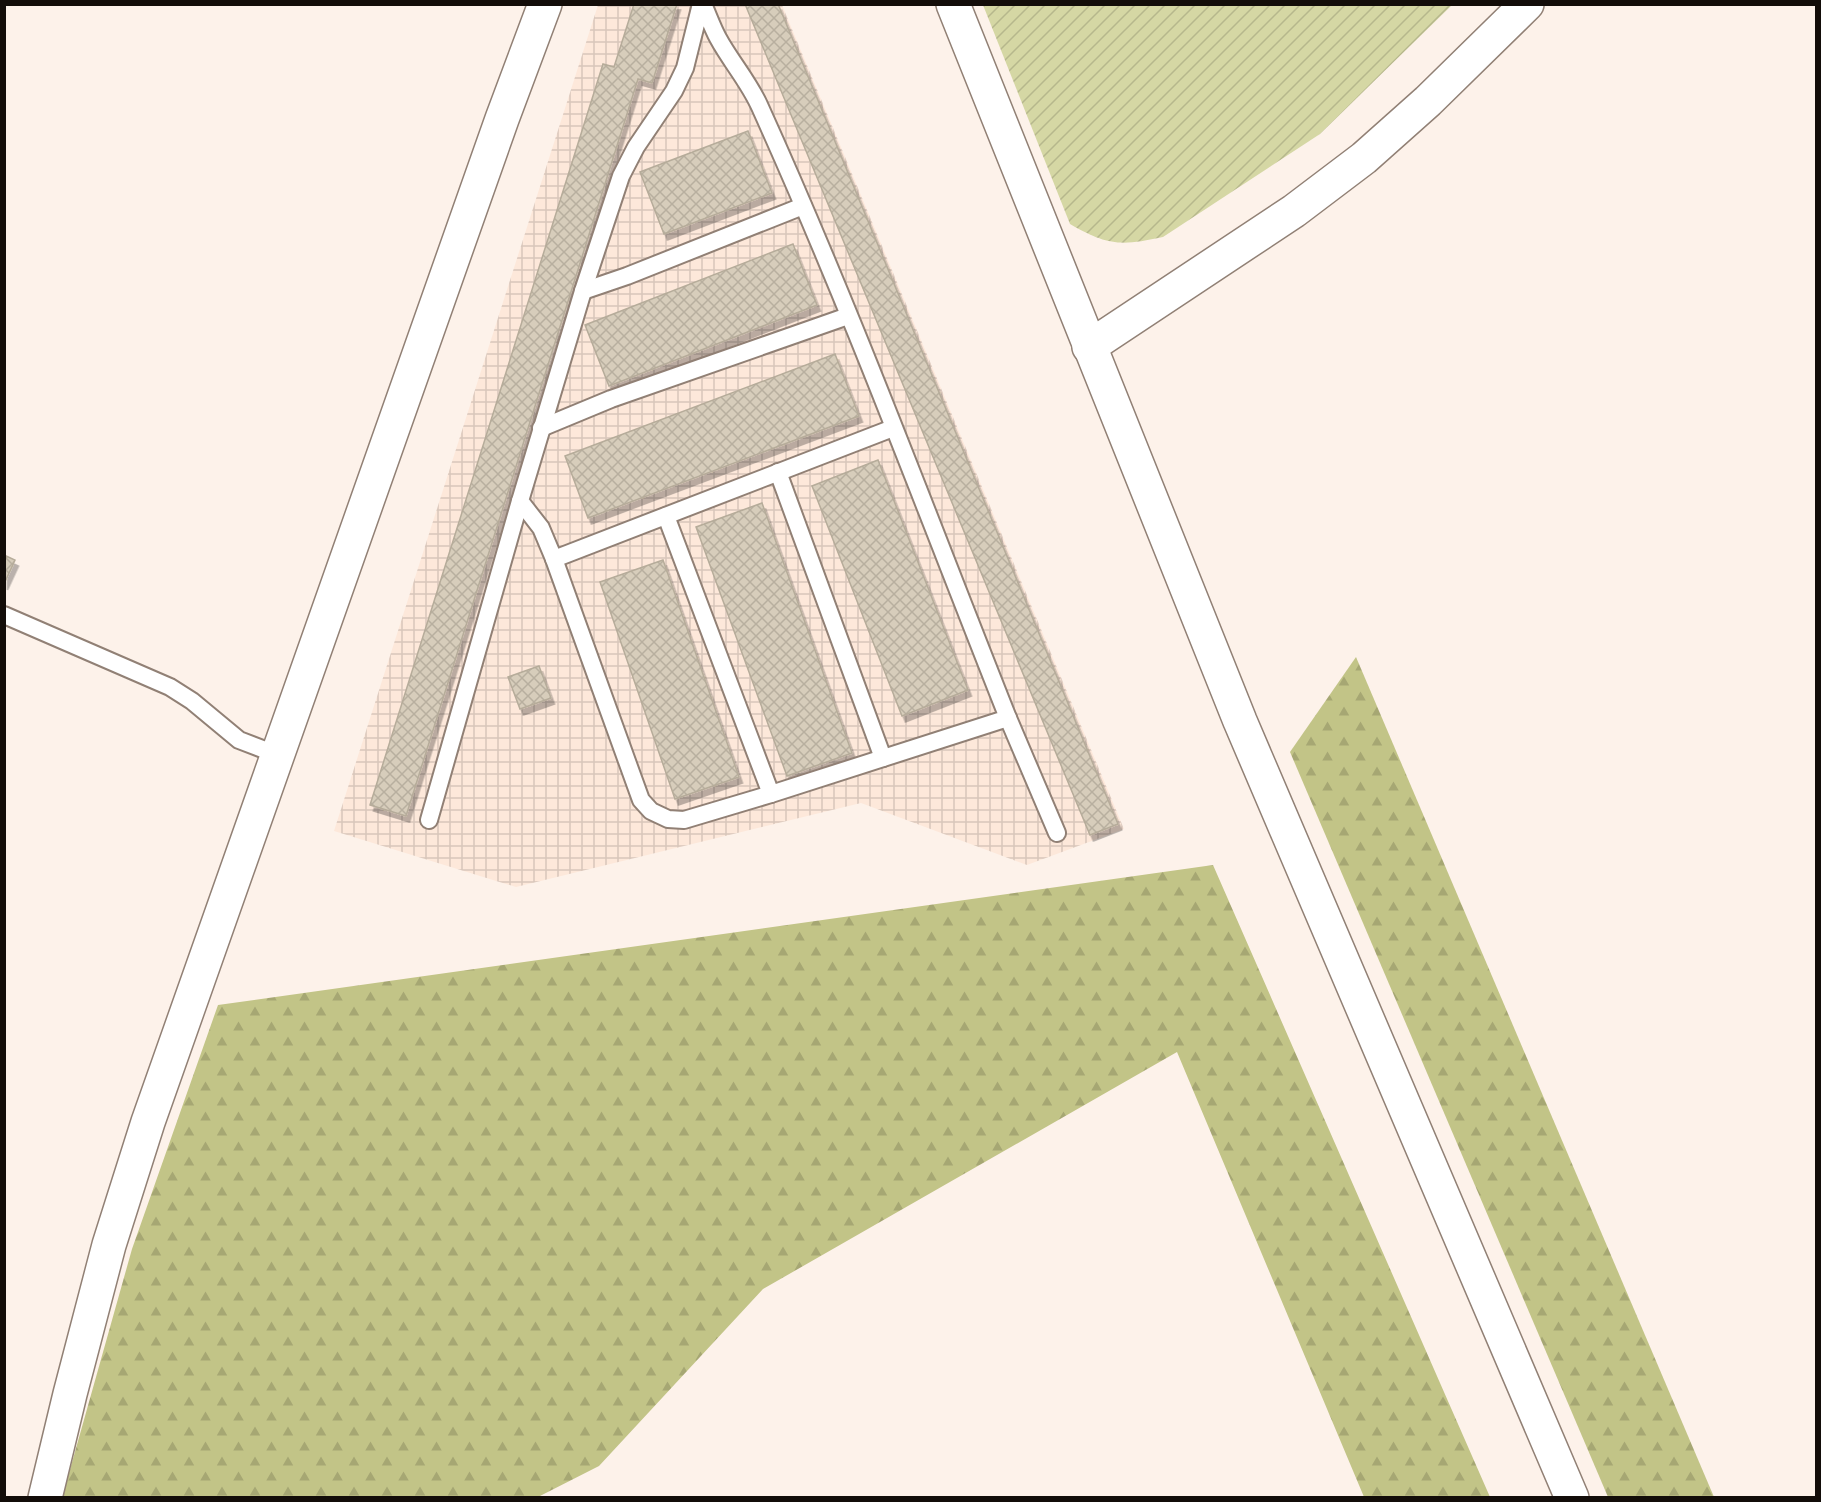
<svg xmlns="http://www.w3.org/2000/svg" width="1821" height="1502" font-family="'DejaVu Sans',sans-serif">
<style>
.industrial{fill:url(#industrial-grid)}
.forest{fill:url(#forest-firs)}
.garden{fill:url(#garden-furrows)}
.building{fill:url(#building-cross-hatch);stroke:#b6ac9a;stroke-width:1.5;filter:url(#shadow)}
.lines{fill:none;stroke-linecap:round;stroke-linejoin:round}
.service-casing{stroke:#918075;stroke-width:20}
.minor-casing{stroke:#918075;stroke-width:36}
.tertiary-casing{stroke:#918075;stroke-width:36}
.service{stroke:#fff;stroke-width:16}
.minor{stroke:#fff;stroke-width:33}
.tertiary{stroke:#fff;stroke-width:33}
</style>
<defs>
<pattern id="industrial-grid" width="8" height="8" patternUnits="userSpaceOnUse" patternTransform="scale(1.5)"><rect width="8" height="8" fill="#fde8da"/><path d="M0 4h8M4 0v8" fill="none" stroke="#d8c6ba"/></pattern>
<pattern id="forest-firs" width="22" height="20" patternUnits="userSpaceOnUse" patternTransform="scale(1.5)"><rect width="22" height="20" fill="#c2c487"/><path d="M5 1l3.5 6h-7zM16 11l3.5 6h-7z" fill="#a6a773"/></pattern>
<pattern id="garden-furrows" width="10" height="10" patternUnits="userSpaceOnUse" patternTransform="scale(1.5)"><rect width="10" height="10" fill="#d5d7a4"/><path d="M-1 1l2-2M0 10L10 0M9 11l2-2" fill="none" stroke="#b6b78c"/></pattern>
<pattern id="building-cross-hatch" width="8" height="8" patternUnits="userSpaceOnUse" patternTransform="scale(1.5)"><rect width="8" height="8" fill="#d7cdbb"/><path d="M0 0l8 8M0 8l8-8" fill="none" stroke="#b8af9f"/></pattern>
<filter id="shadow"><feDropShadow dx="3.5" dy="6" stdDeviation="0" flood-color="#0004"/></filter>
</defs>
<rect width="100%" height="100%" fill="#fdf2ea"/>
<!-- industrial -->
<path class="industrial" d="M598 5H782L1124 829 1027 865 861 803 516 887 334 831Z"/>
<!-- forest -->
<g class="forest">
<path d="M1356 657 1714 1497H1608L1290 752Z"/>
<path d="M1213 865 1490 1497H1364L1177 1052 763 1289 599 1466 538 1497 62 1498 132 1249 218 1005Z"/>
</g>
<!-- garden -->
<path class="garden" d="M983 5H1452L1320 134 1163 237C1121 246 1108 246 1070 224Z"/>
<!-- building -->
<g class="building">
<path d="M634 4H677L652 83 638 79 406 816 370 805 603 64 614 67Z"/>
<path d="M745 4H778L1118 824 1090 835Z"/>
<path d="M748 131 772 193 664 234 640 172Z"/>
<path d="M793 244 817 305 609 386 585 325Z"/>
<path d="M835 354 859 416 588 518 565 456Z"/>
<path d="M878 460 968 690 902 716 812 486Z"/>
<path d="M762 503 852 753 787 776 696 527Z"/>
<path d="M4 555 15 560 4 584Z"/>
<path d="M663 560 739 777 675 799 600 582Z"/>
<path d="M539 666 551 698 520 709 508 677Z"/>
</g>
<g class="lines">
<!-- service casing -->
<g class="service-casing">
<g id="service">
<path d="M701 4 685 68 674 91 636 147 621 176 583 291 520 501 541 528 554 559 641 800 651 811 668 819 684 820 771 794 1008 718C927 514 851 308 760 107 749 82 731 62 718 38 712 27 708 15 703 4"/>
<path d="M583 291 627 276 803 206"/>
<path d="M541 428 611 399 848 316"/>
<path d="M778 472 883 758"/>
<path d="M666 516 771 794"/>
<path d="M554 559 893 428"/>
<path d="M4 615 170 687 192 701 239 740 278 755"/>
<path d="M1008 718 1057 833"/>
<path d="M429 820 520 501"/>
</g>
</g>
<!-- minor casing -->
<g class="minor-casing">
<path id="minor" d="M45 1498 70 1394 109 1245 148 1122 502 119 545 4"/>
</g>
<!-- tertiary casing -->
<g class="tertiary-casing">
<g id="tertiary">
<path d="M953 4 1240 721 1572 1498"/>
<path d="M1089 347 1294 211 1364 158 1428 101 1527 4"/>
</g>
</g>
<!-- service -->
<use href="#service" class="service"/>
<!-- minor -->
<use href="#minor" class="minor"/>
<!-- tertiary -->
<use href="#tertiary" class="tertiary"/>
</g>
<!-- border -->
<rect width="1821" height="1502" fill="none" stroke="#130d09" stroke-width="12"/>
</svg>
